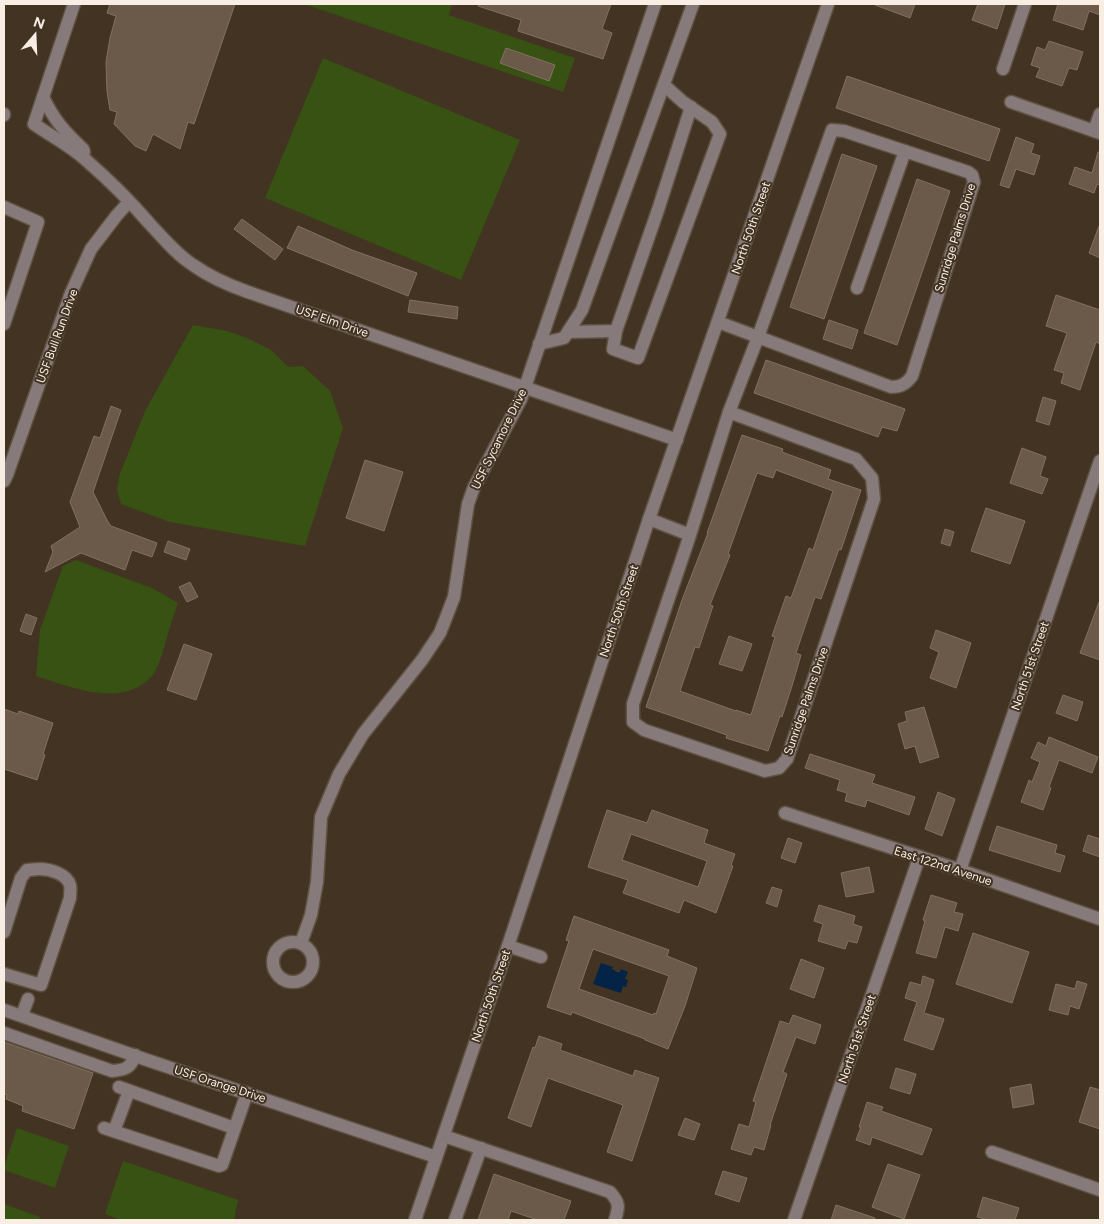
<svg xmlns="http://www.w3.org/2000/svg" width="1104" height="1224" font-family="Figtree,sans-serif">
<style>
.green{fill:#375212}
.water{fill:#032446}
.building{fill:#6b5a49;stroke:#83715f;fill-rule:evenodd}
.lines{fill:none;stroke-linecap:round;stroke-linejoin:round}
.minor-casing{stroke:#5f5141;stroke-width:15}
.minor{stroke:#877a7a;stroke-width:12}
.labels{text-anchor:middle;dominant-baseline:central;stroke-width:4;stroke-linejoin:round;paint-order:stroke}
.street-label{font-size:12px;fill:#f9eee4;stroke:#423322}
</style>
<rect width="100%" height="100%" fill="#423322"/>
<!-- green -->
<g class="green">
<path d="M304 4H452L449 15 575 58 563 92Z"/>
<path d="M323 58 520 140 461 280 265 198Z"/>
<path d="M193 325 227 331 247 338 271 350 288 367 303 366 330 391 343 428 305 546 170 522 121 504 117 491 119 476 145 411Z"/>
<path d="M76 560 152 588 178 603C173 617 169 630 165 644 162 654 159 667 152 676 122 709 71 687 36 676L40 630 63 566Z"/>
<path d="M17 1128 69 1146 55 1188 4 1170V1167Z"/>
<path d="M123 1161 238 1200 234 1220H121L105 1214Z"/>
<path d="M4 1204 40 1217 39 1220H4Z"/>
</g>
<!-- water -->
<path class="water" d="M601 963 613 967 612 969 617 972H620L621 969 628 972 625 979 628 980 626 987 623 986 621 993 593 984Z"/>
<!-- building -->
<g class="building">
<path d="M110 4H235L194 124 188 122 180 149 153 134 146 151 135 146 114 124 117 112 110 110 107 92 106 62 110 38 116 16 107 13Z"/>
<path d="M479 4H611L602 29 612 33 603 59 518 31 521 20 478 6Z"/>
<path d="M875 4H915L910 18 875 5Z"/>
<path d="M978 4H1005L997 29 972 20Z"/>
<path d="M1058 4H1100V15L1089 11 1083 30 1053 20Z"/>
<path d="M1049 41 1083 52 1077 70 1069 68 1062 86 1036 77 1040 68 1031 65 1037 47 1045 50Z"/>
<path d="M506 48 555 65 549 81 500 63Z"/>
<path d="M847 76 1000 129 989 161 836 108Z"/>
<path d="M1016 137 1034 144 1031 153 1040 156 1034 175 1016 169 1009 188 1000 185Z"/>
<path d="M1098 152H1100V185L1097 184 1094 193 1069 184 1075 167 1092 173Z"/>
<path d="M842 154 877 166 824 319 790 307Z"/>
<path d="M917 179 950 191 897 345 864 333Z"/>
<path d="M242 219 283 249 275 260 234 229Z"/>
<path d="M298 226 352 250 417 273 408 296 287 248Z"/>
<path d="M1099 226H1100V258L1089 253Z"/>
<path d="M1056 295 1100 310V344L1096 342 1080 390 1061 383 1064 373 1054 370 1067 333 1046 326Z"/>
<path d="M410 300 458 307 457 319 408 312Z"/>
<path d="M829 320 858 330 852 349 823 339Z"/>
<path d="M766 360 905 409 897 431 882 427 878 437 754 393Z"/>
<path d="M1043 397 1056 401 1049 425 1036 421Z"/>
<path d="M111 406 121 410 93 492 108 522 111 526 157 543 152 557 132 550 125 570 81 553 45 572 53 552 51 546 80 527 70 502 94 436 100 438Z"/>
<path d="M742 435 783 449 782 452 831 470 828 479 861 490 841 550 839 549 821 599 815 597 796 653 801 655 792 686 782 717 780 716 768 751 726 738 727 735 646 707 682 600 708 533H707ZM776 470 833 491 813 550 809 548 791 598 786 596 772 636 775 637 751 715 736 710V711L680 691 695 647 699 648 713 606 710 605 730 555 728 554 757 473 773 478Z"/>
<path d="M1022 448 1046 457 1040 476 1048 479 1042 494 1010 483Z"/>
<path d="M365 460 403 472 384 531 346 518Z"/>
<path d="M986 508 1025 521 1010 564 971 551Z"/>
<path d="M945 529 954 532 950 546 941 543Z"/>
<path d="M168 541 190 549 186 560 164 552Z"/>
<path d="M190 582 198 597 187 602 179 587Z"/>
<path d="M1099 602H1100V660L1080 653Z"/>
<path d="M26 614 37 618 31 635 20 631Z"/>
<path d="M936 630 971 643 956 688 930 678 939 652 930 648Z"/>
<path d="M729 636 752 644 742 671 719 664Z"/>
<path d="M184 644 212 654 196 700 167 690Z"/>
<path d="M1063 695 1083 702 1077 721 1056 713Z"/>
<path d="M924 707 939 757 920 763 915 746 905 749 898 724 907 721 905 712Z"/>
<path d="M4 709 18 714 19 711 53 723 43 754 45 755 37 780 4 769Z"/>
<path d="M1049 737 1098 757 1092 773 1059 760 1049 787 1051 788 1043 810 1021 802 1029 780 1032 782 1040 762 1031 758 1038 742 1046 746Z"/>
<path d="M810 754 875 775 872 783 915 797 909 815 867 800 865 807 845 801 847 793 837 790 840 780 805 768Z"/>
<path d="M938 792 955 799 942 836 925 829Z"/>
<path d="M607 810 647 823 652 810 708 830 704 843 735 854 731 865 733 866 716 913 684 900 679 913 623 893 628 880 588 867ZM631 834 707 861 698 887 622 860Z"/>
<path d="M997 826 1057 845 1055 853 1065 856 1060 872 989 850Z"/>
<path d="M1088 835 1100 839V857L1083 851Z"/>
<path d="M788 838 802 843 795 863 781 858Z"/>
<path d="M869 867 874 892 846 897 841 873Z"/>
<path d="M772 887 782 890 777 907 766 903Z"/>
<path d="M931 895 957 903 954 912 963 914 958 931 945 927 936 958 916 953 925 921 923 920Z"/>
<path d="M819 905 855 916 853 924 862 927 857 943 848 941 845 949 818 941 823 924 814 921Z"/>
<path d="M574 916 669 950 667 956 697 968 685 1006 668 1049 645 1040V1039L593 1020 572 1012 571 1015 547 1007 569 941 566 940ZM593 949 669 976 656 1014 654 1013 653 1015 579 989Z"/>
<path d="M973 933 1029 952 1012 1003 956 984Z"/>
<path d="M801 959 824 968 814 998 790 989Z"/>
<path d="M923 976 934 980 924 1013 944 1019 933 1050 904 1040 917 1002 905 998 910 982 921 985Z"/>
<path d="M1077 981 1087 984 1079 1009 1070 1006 1068 1015 1049 1010 1056 984 1075 989Z"/>
<path d="M793 1015 821 1025 815 1044 796 1037 783 1072 787 1074 770 1125H771L764 1150 754 1147 751 1155 731 1149 739 1124 749 1127 756 1102 753 1101 780 1021 789 1024Z"/>
<path d="M539 1036 562 1044 560 1050 633 1076 635 1070 659 1078 632 1161 607 1152 623 1105 548 1078 531 1127 508 1118 533 1047 535 1048Z"/>
<path d="M4 1042 93 1073 74 1129 22 1111 23 1106 6 1099 7 1095 4 1094Z"/>
<path d="M896 1068 916 1074 910 1094 890 1088Z"/>
<path d="M1031 1084 1034 1104 1013 1108 1010 1088Z"/>
<path d="M1090 1087 1100 1090V1129L1079 1122Z"/>
<path d="M867 1102 883 1107 881 1111 932 1129 922 1155 872 1137 870 1145 856 1140 861 1127H859Z"/>
<path d="M685 1118 700 1124 694 1140 678 1135Z"/>
<path d="M888 1164 920 1175 904 1219 872 1207Z"/>
<path d="M723 1171 747 1178 739 1202 715 1194Z"/>
<path d="M494 1174 571 1201 564 1220H538L511 1211 508 1220H478Z"/>
<path d="M983 1197 1019 1208 1015 1220H989L977 1217Z"/>
<path d="M836 1205 875 1218V1220H831Z"/>
</g>
<g class="lines">
<!-- minor casing -->
<g class="minor-casing">
<g id="minor">
<path d="M74 4 34 124C51 136 71 146 87 161 109 180 130 201 149 223 163 238 176 254 193 265 210 277 228 285 248 292L677 440"/>
<path d="M1003 69 1025 4"/>
<path d="M43 97C54 120 64 131 83 149L84 152"/>
<path d="M1011 102 1100 133"/>
<path d="M4 115V114"/>
<path d="M1094 131 1100 114"/>
<path d="M4 207 38 222 4 324"/>
<path d="M857 288 905 151"/>
<path d="M718 322 758 337 891 387C901 387 906 384 912 376L974 182 972 175 968 172 844 131 832 130 758 337 729 412"/>
<path d="M616 331 658 210 691 107"/>
<path d="M568 332 616 331 613 349 638 358 720 134 712 122 683 102 664 85"/>
<path d="M539 344 564 338 582 310 693 4"/>
<path d="M4 481 7 475 71 293 91 249 117 215 129 202"/>
<path d="M649 519 690 535 633 704V722L644 730 765 771 779 768 787 759 874 499 872 478 856 459 729 412 690 535"/>
<path d="M785 813 960 870 1100 919"/>
<path d="M960 870 1100 461"/>
<path d="M4 932 21 878 27 870C31 870 35 869 39 869 50 869 67 874 70 885 71 889 70 893 70 898L41 985 4 974"/>
<circle cx="293" cy="962" r="20"/>
<path d="M301 943 311 915 317 882 321 817 339 774 363 734 422 660 440 633 454 597 468 504 474 487 521 399 655 4"/>
<path d="M508 946 541 957"/>
<path d="M4 1010 147 1060 436 1157"/>
<path d="M22 1015 28 999"/>
<path d="M4 1033 112 1071C125 1070 131 1068 135 1055"/>
<path d="M119 1087 234 1128"/>
<path d="M104 1128 219 1166 222 1165 247 1093"/>
<path d="M114 1131 129 1091"/>
<path d="M444 1136 610 1192C620 1203 619 1207 615 1220"/>
<path d="M992 1152 1100 1190"/>
<path d="M415 1220 508 946 649 519 828 4"/>
<path d="M455 1220 481 1148"/>
<path d="M794 1220 919 858"/>
</g>
</g>
<!-- minor -->
<use href="#minor" class="minor"/>
</g>
<g class="labels">
<!-- street labels -->
<g class="street-label">
<text transform="translate(751 228) rotate(-71)">North 50th Street</text>
<text transform="translate(955 238) rotate(-73)">Sunridge Palms Drive</text>
<text transform="translate(332 321) rotate(19)">USF Elm Drive</text>
<text transform="translate(57 336) rotate(-70)">USF Bull Run Drive</text>
<text transform="translate(499 439) rotate(-64)">USF Sycamore Drive</text>
<text transform="translate(619 611) rotate(-71)">North 50th Street</text>
<text transform="translate(1030 666) rotate(-71)">North 51st Street</text>
<text transform="translate(806 701) rotate(-71)">Sunridge Palms Drive</text>
<text transform="translate(943 866) rotate(18)">East 122nd Avenue</text>
<text transform="translate(491 996) rotate(-71)">North 50th Street</text>
<text transform="translate(857 1039) rotate(-71)">North 51st Street</text>
<text transform="translate(220 1084) rotate(18)">USF Orange Drive</text>
</g>
</g>
<!-- border -->
<rect width="1104" height="1224" fill="none" stroke="#f9eee4" stroke-width="10"/>
<!-- north arrow -->
<g transform="translate(35 35) rotate(19)" stroke="#423322" stroke-width="4" paint-order="stroke">
<path d="M0-4L9 19L0 12L-9 19Z" fill="#f9eee4"/>
<text y="-8" font-size="14" font-weight="bold" text-anchor="middle" fill="#f9eee4">N</text>
</g>
</svg>
